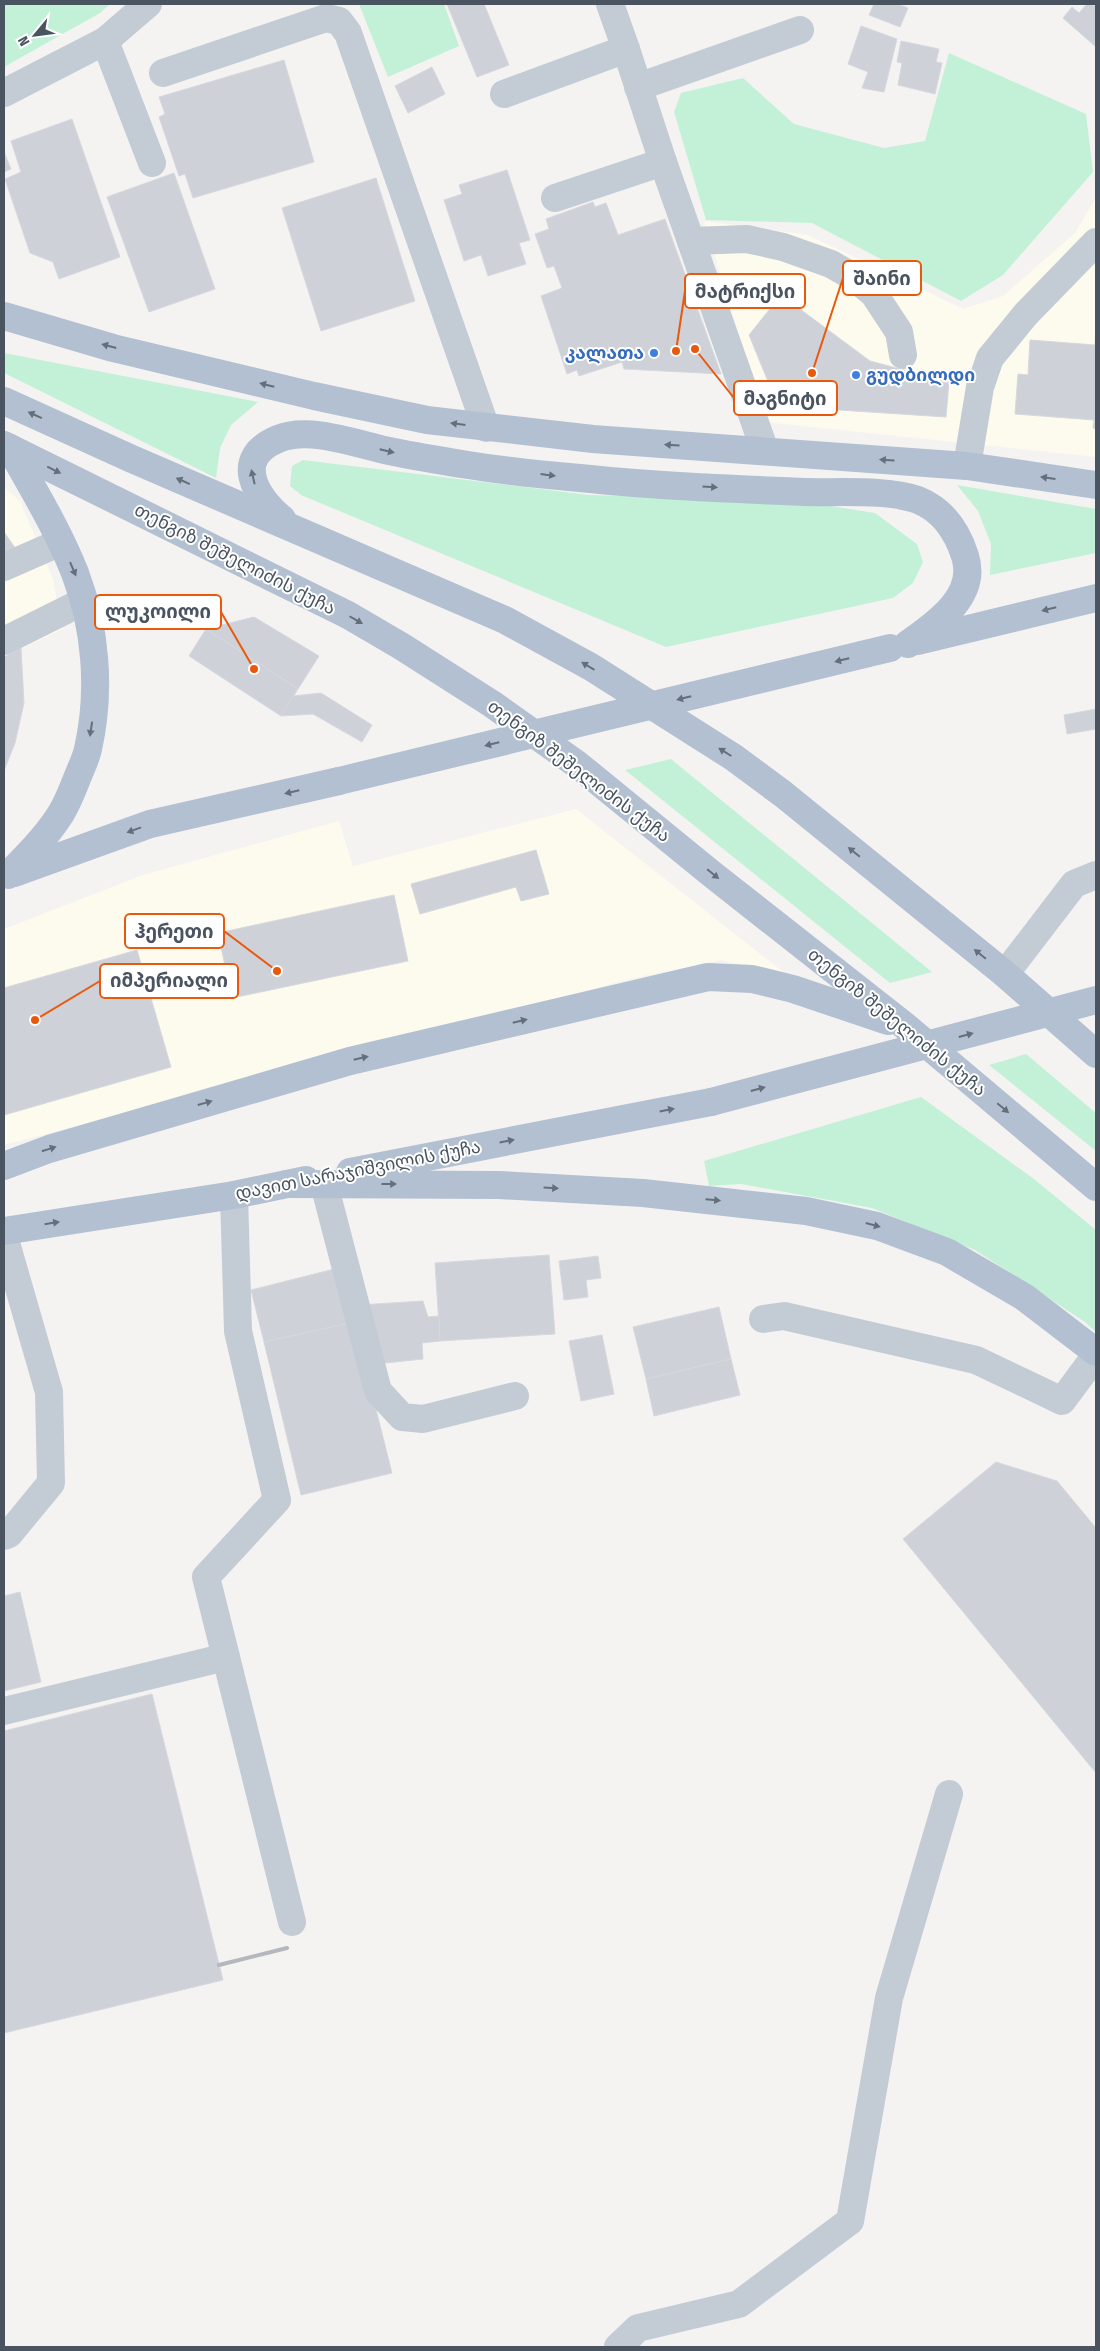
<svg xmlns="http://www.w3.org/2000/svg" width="1100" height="2351" font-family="'Fira Sans Condensed','Noto Sans Georgian',sans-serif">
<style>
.commercial{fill:#fdfaee}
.green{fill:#c2f1d7}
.building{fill:#ced1d8;stroke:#d6d8de}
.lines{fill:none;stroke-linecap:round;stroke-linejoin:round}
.minor{stroke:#c3ccd4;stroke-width:28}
.major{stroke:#b2c0d1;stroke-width:28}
.rail{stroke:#b4b7bd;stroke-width:4}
.major-bridge{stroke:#b2c0d1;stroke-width:28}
.oneway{fill:#646f7c}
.shop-dot{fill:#3f7fe0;stroke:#fff;stroke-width:2}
.labels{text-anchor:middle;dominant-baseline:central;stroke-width:4;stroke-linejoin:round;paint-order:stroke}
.shop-label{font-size:18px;font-weight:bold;fill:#366cbe;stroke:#fff;text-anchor:end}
.street-label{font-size:18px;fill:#4a5460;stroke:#fff}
.leader{fill:none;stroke:#e8590c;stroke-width:2}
.callout-dot{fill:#e8590c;stroke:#fff;stroke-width:2}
.callout{fill:#fff;stroke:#e8590c;stroke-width:2}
.callout-label{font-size:19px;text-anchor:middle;font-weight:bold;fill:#4a5460}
</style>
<rect width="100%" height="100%" fill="#f5f3f2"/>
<!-- commercial -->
<g class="commercial">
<path d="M1096 198V457L765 422 704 221 808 235 963 309 1003 296 1075 233Z"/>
<path d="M4 487 20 501 53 579 62 629 4 657Z"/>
<path d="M576 809 787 975 720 960 634 978 4 1145V929L143 875 339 821 353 866Z"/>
</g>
<!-- green -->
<g class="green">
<path d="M4 4H110L100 13 4 67Z"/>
<path d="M359 4H444L459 46 388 77Z"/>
<path d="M949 53 1086 114 1093 172 1003 275 961 301 812 223 706 220 674 112 681 93 743 78 794 124 884 148 925 141Z"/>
<path d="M4 353 258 402 231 425 220 448 216 478 4 373Z"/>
<path d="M303 460 589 495 799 501 875 513 917 544 923 562 913 583 893 598 666 647 301 495 290 486 292 466Z"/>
<path d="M957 485 1096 509V553L990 575 991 544 978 511Z"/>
<path d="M671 759 932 972 890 983 625 770Z"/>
<path d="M1026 1054 1096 1113V1151L989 1065Z"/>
<path d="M921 1097 1034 1179 1096 1230V1332L1085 1322 975 1250 872 1208 741 1184 709 1186 704 1161Z"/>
</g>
<!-- building -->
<g class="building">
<path d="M447 4H484L509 65 477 77Z"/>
<path d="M874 4H897L908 8 900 27 869 15Z"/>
<path d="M1087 4 1096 6V47L1063 18 1072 7 1079 13Z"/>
<path d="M861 26 897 39 884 92 862 88 868 72 848 64Z"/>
<path d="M901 41 939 49 936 62 942 63 935 94 898 85 902 63 897 62Z"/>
<path d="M284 60 314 162 193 198 185 174 179 176 159 117 165 114 159 97Z"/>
<path d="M432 67 445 94 408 113 395 86Z"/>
<path d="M72 119 120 257 59 279 53 262 30 253 5 179 21 172 11 141Z"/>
<path d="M4 152 11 169 4 172Z"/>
<path d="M507 170 530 240 519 243 526 264 488 276 481 255 464 261 444 200 462 194 459 185Z"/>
<path d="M174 173 215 289 149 312 107 197Z"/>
<path d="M376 178 415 301 321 331 282 208Z"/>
<path d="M593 202 595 207 606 203 618 235 665 219 721 374 624 369 622 362 579 376 577 370 567 374 541 296 562 288 554 266 547 268 535 234 549 229 546 219Z"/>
<path d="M781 295 870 361 949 382 946 417 778 406 749 335Z"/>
<path d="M1096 325V429L1093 428 1094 420 1015 414 1018 374 1028 375 1030 340 1095 345Z"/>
<path d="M4 532 18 552 4 558Z"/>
<path d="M254 617 319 656 298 689 206 629Z"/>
<path d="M206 629 298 689 281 716 189 656Z"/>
<path d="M21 648 24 703 15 743 4 771V657Z"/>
<path d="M321 693 372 725 362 742 313 714 281 716 293 696Z"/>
<path d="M1096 709V729L1067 734 1064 715Z"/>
<path d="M536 850 549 894 521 901 516 887 420 914 411 884Z"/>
<path d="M394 895 408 961 232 998 218 933Z"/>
<path d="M137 950 171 1067 4 1115V988Z"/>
<path d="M549 1255 555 1334 440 1341 435 1263Z"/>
<path d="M598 1256 601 1278 586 1280 588 1297 564 1300 559 1261Z"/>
<path d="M342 1267 354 1322 264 1342 251 1290Z"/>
<path d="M423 1301 428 1317 439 1316 440 1341 422 1343 423 1359 376 1364 360 1305Z"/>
<path d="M719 1307 731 1359 646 1379 633 1327Z"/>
<path d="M354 1322 392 1473 301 1495 264 1342Z"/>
<path d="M602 1335 614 1394 581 1401 569 1341Z"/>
<path d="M731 1359 740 1395 654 1416 646 1379Z"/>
<path d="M996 1462 1057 1481 1096 1528V1773L903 1539Z"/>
<path d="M20 1592 41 1682 4 1691V1596Z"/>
<path d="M152 1694 223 1980 4 2033V1731Z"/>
</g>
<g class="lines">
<!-- minor -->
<g class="minor">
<path d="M105 41 152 163"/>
<path d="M626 49 663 162 765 451"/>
<path d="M163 73 326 18 339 21 348 33 486 428"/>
<path d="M638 87 800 30"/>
<path d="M4 93 105 41 148 4"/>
<path d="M504 94 626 49 610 4"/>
<path d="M555 198 663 162"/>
<path d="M691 241 747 239 783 247 831 264 852 276 874 294 899 332 903 355"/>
<path d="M967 466 980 387 990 358 1026 314 1096 242"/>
<path d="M4 567 61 542"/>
<path d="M4 641 84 601"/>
<path d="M1005 974 1074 884 1096 875"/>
<path d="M324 1184 378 1391 402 1417 423 1419 515 1396"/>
<path d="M234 1195 238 1331 277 1500 206 1577 292 1922"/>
<path d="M4 1236 49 1392 51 1483 9 1534 4 1536"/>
<path d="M763 1319 784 1316 976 1360 1062 1401 1096 1355"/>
<path d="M4 1711 226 1657"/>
<path d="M618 2347 638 2328 739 2304 850 2221 889 1998 949 1794"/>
</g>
<!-- major -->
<g class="major">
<path d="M4 316 113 348 314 396 427 420 593 439 967 466 1096 485"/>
<path d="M4 401 132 459 505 620 591 667 733 757 783 794 1005 974 1096 1054"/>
<path d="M4 445 348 615 401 646 492 704 578 765 713 875 905 1026 1096 1187"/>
<path d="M282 519C255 496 232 458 278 439 311 425 361 446 394 452 418 457 443 461 468 465 505 471 543 475 580 478 655 486 731 489 806 492 838 493 889 489 918 500 943 510 957 531 965 556 978 596 936 624 908 644"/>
<path d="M918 641 1096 598"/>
<path d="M14 873 150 824 339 781"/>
<path d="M8 875C26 857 44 839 58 818 66 807 71 793 76 781 80 770 86 759 88 749 101 691 96 628 75 573 58 530 33 489 10 448"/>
<path d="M4 1166 49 1149 350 1061 708 977 752 979 793 989 888 1021"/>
<path d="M350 1172 711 1102"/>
<path d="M287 1184 499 1185 643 1193 806 1211 877 1226 947 1252 1024 1297 1096 1352"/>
<path d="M4 1231 234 1195 306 1180"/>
</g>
<!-- rail -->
<path class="rail" d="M219 1965 287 1948"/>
<!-- major-bridge -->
<g class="major-bridge">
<path d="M339 781 890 648"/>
<path d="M711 1102 1096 1000"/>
</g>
</g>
<!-- one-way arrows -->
<defs><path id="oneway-solid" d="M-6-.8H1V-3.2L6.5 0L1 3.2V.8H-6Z" transform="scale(1.25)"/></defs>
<g class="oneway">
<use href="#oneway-solid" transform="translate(109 346) rotate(-165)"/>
<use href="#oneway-solid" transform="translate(267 385) rotate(-166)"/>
<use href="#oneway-solid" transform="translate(35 415) rotate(-156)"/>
<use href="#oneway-solid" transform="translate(458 424) rotate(-173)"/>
<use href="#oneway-solid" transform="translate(672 445) rotate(-176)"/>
<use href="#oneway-solid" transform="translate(387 451) rotate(13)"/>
<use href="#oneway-solid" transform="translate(887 460) rotate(-176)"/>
<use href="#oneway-solid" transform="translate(54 470) rotate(26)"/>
<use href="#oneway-solid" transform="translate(548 475) rotate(7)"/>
<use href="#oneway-solid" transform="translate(253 477) rotate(-103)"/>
<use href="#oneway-solid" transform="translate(1048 478) rotate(-172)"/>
<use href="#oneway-solid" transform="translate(183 481) rotate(-156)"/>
<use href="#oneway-solid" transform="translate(710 487) rotate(4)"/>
<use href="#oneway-solid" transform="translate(73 569) rotate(67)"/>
<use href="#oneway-solid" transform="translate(1049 609) rotate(166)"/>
<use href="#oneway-solid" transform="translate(356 620) rotate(30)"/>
<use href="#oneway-solid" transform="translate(842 660) rotate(166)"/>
<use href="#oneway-solid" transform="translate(588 666) rotate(-149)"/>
<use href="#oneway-solid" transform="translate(684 698) rotate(166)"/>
<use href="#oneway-solid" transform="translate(91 729) rotate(99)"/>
<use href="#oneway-solid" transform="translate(492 744) rotate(166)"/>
<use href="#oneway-solid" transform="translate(725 752) rotate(-148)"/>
<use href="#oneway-solid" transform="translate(292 792) rotate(167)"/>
<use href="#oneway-solid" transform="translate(134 830) rotate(160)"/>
<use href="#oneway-solid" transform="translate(854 852) rotate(-141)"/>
<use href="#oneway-solid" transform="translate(713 874) rotate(39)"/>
<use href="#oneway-solid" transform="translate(980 954) rotate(-141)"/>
<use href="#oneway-solid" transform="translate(520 1021) rotate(-13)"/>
<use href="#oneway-solid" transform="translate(966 1035) rotate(-15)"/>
<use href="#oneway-solid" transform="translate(361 1058) rotate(-13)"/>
<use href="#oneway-solid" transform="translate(758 1089) rotate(-15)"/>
<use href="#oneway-solid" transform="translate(205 1103) rotate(-16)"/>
<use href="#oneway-solid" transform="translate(1003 1108) rotate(40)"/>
<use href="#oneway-solid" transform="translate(667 1110) rotate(-11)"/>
<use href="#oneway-solid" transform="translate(507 1141) rotate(-11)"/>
<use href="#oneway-solid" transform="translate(49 1149) rotate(-18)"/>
<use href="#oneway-solid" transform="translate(389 1184)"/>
<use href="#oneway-solid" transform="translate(551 1188) rotate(3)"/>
<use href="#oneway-solid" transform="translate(713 1200) rotate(5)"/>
<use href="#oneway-solid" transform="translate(52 1223) rotate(-9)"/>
<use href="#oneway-solid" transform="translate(873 1225) rotate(15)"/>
</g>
<!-- markers -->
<g class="shop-dot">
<circle cx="654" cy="353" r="5"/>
<circle cx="856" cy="375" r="5"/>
</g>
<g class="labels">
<!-- shop labels -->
<g class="shop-label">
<text x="644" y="353">კალათა</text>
<text x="866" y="375" text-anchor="start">გუდბილდი</text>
</g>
<!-- street labels -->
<g class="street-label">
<text transform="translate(235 559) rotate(27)">თენგიზ შეშელიძის ქუჩა</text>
<text transform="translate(579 771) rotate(37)">თენგიზ შეშელიძის ქუჩა</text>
<text transform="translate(897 1022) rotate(39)">თენგიზ შეშელიძის ქუჩა</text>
<text transform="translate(358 1170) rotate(-11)">დავით სარაჯიშვილის ქუჩა</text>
</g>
</g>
<!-- callouts -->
<path class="leader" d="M812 373L843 278M676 351L685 291M695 349L734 398M254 669L221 612M277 971L224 931M35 1020L100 981"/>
<g class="callout-dot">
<circle cx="812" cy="373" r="5"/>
<circle cx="676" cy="351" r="5"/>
<circle cx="695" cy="349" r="5"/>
<circle cx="254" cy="669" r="5"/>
<circle cx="277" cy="971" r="5"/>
<circle cx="35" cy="1020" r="5"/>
</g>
<g class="callout">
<rect x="843" y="261" width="78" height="34" rx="5"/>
<rect x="685" y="274" width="120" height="34" rx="5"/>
<rect x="734" y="381" width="103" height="34" rx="5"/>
<rect x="95" y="595" width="126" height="34" rx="5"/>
<rect x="125" y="914" width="99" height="34" rx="5"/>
<rect x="100" y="964" width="138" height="34" rx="5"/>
</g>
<g class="callout-label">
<text x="882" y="285">შაინი</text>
<text x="745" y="298">მატრიქსი</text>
<text x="785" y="405">მაგნიტი</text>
<text x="158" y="618">ლუკოილი</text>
<text x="174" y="938">ჰერეთი</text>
<text x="169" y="987">იმპერიალი</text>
</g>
<!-- border -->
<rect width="1100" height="2351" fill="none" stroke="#4a5460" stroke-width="10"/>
<!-- north arrow -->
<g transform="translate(35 35) rotate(241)" stroke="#ffffff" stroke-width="4" paint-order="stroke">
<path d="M0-4L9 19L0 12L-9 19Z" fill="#4a5460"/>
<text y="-8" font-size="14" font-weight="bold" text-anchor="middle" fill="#4a5460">N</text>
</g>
</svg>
